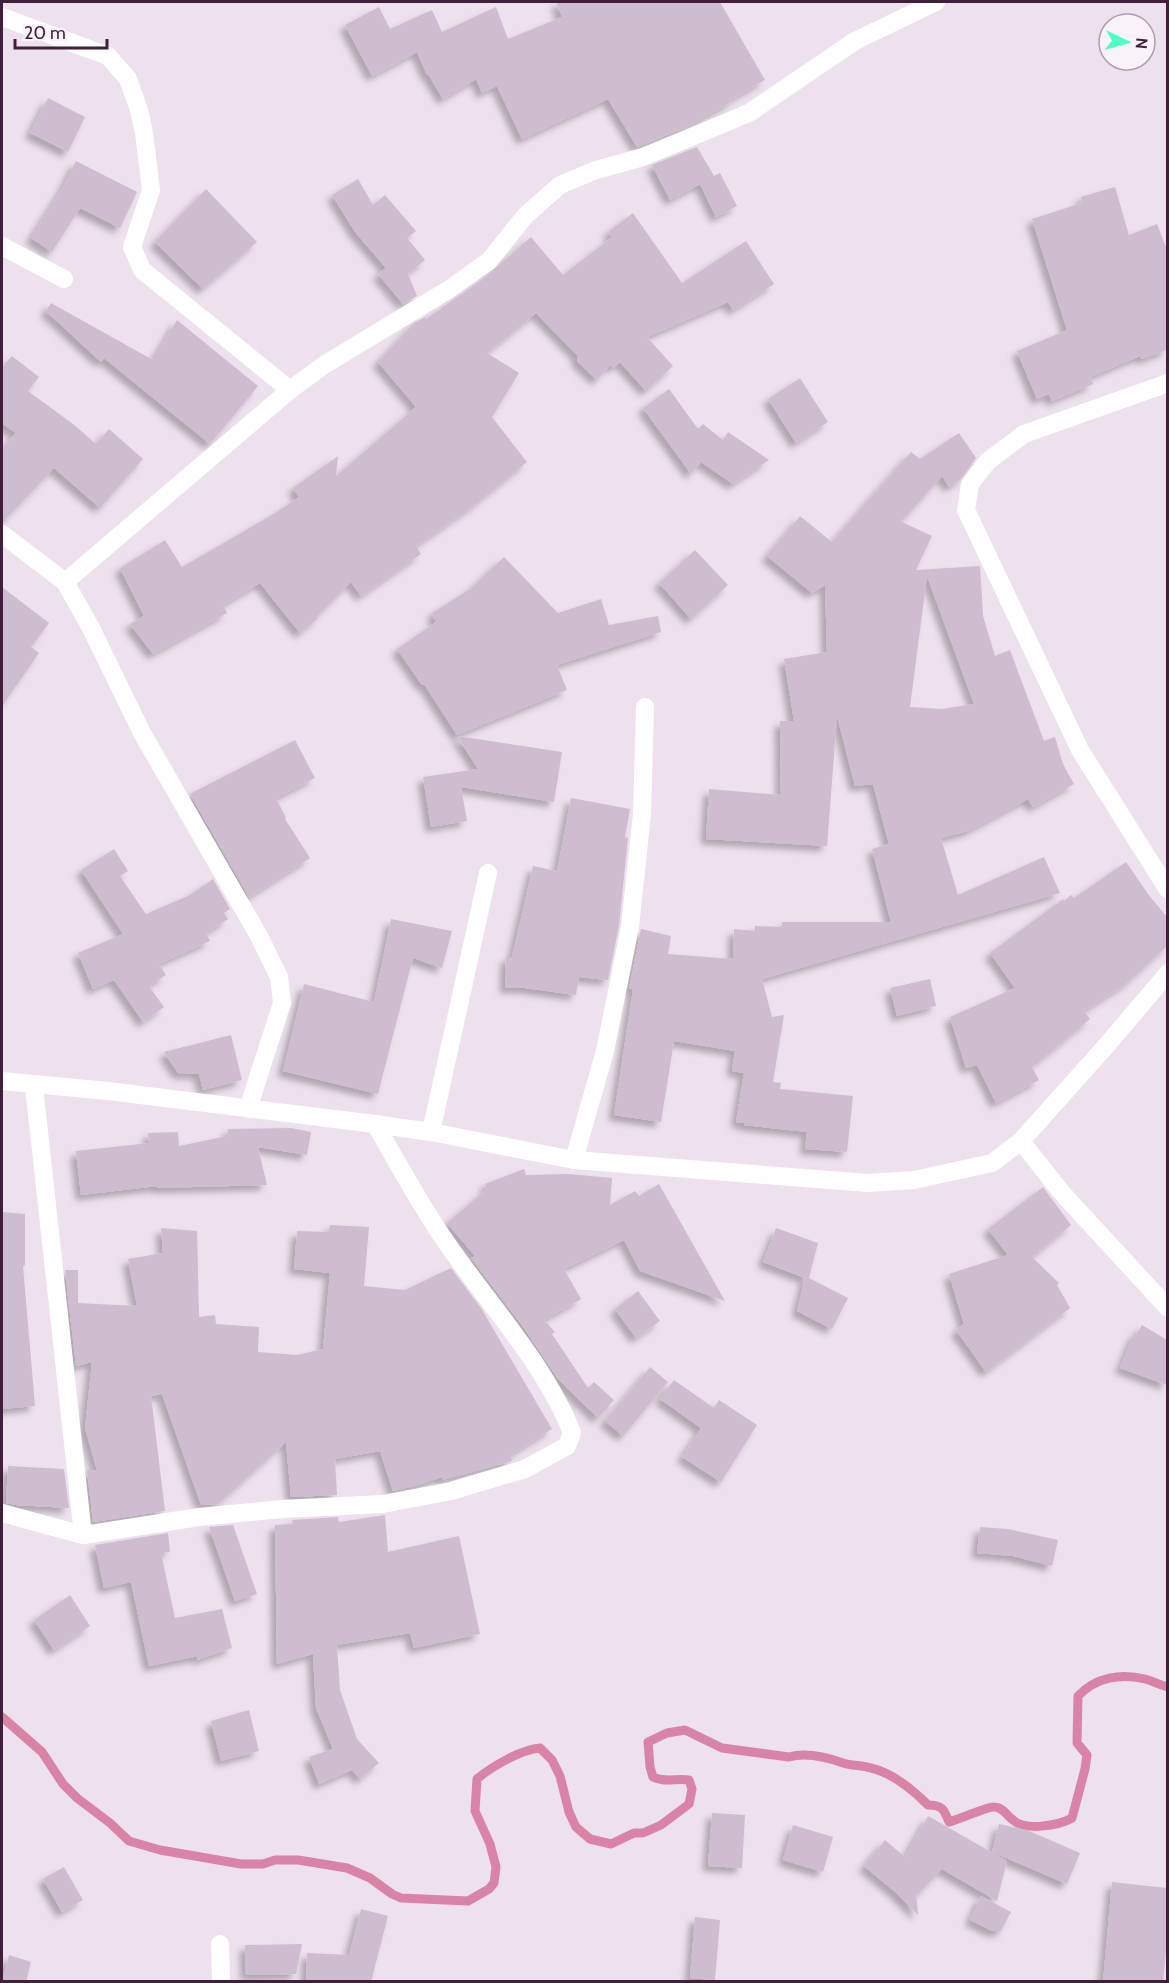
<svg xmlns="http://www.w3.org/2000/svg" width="1169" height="1983" font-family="Cabin,sans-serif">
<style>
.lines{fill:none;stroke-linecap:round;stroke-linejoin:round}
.stream{stroke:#d983a7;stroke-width:9}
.building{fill:#cebdcf;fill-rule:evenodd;filter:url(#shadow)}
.minor{stroke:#fff;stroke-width:18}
</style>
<defs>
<filter id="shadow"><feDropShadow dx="-5.5" dy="5.5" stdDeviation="3" flood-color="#0004"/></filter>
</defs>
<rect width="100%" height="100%" fill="#ede1ed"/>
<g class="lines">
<!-- stream -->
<path class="stream" d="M2 1717 42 1752 63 1784 77 1798 110 1823 129 1841 160 1850 241 1864H263L275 1860H298L347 1868 370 1878 392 1894 401 1898 468 1901 489 1889 494 1883 496 1867 490 1844 475 1811 477 1779C491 1767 522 1749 540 1748L552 1760 560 1776 569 1812 576 1827 590 1839 611 1844 634 1833H643L661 1825 689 1804 692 1789 689 1780C676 1778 665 1783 653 1777L650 1767 648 1742 667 1733 685 1730 722 1748 789 1757C807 1752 826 1757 843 1763 852 1766 862 1765 871 1768 893 1773 913 1790 928 1805 942 1805 944 1809 949 1822 958 1820 988 1806 994 1807 1003 1807 1006 1815 1013 1820 1025 1831 1058 1826 1072 1818L1085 1769 1087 1755 1077 1743 1078 1696C1096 1677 1121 1673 1145 1679 1153 1681 1159 1685 1168 1687"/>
</g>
<!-- building -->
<g class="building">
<path d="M556 2H720L765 80 730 100 731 102 686 127 637 147 608 99 522 139 497 86 482 93 476 79 443 99 428 74 427 75 417 52 372 76 345 25 379 7 390 29 432 10 442 32 496 7 508 39 562 17Z"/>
<path d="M48 98 85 117 68 152 30 133Z"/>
<path d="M697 147 714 176 720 173 737 206 716 217 700 184 670 200 652 165Z"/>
<path d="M76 161 137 192 120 228 80 208 52 252 31 238 62 189Z"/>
<path d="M358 179 373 205 385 195 416 231 407 238 425 260 408 274 417 296 403 304 378 274 386 268 355 232 332 195Z"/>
<path d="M1115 187 1129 235 1157 224 1167 250V350L1142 359 1140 356 1090 377 1093 384 1052 401 1049 394 1037 399 1017 351 1067 330 1032 219 1082 203 1081 197Z"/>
<path d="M206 189 257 242 203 289 155 242Z"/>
<path d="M633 213 682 283 746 241 774 284 733 310 728 302 647 337 673 366 646 391 620 362 613 368 610 365 597 380 577 361V355L536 313 487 353 519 373 492 417 527 462 473 506 416 546 421 554 361 596 351 582 317 616 318 618 300 633 260 583 223 605 227 613 153 654 130 624 144 616 120 568 165 540 182 567 277 512 299 497 293 488 338 456 336 476 416 407 378 362 413 324 425 317 426 319 483 279 531 237 563 275 612 237 608 232Z"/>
<path d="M51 303 153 360 177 320 258 386 210 444 104 358 101 362 46 311Z"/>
<path d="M12 356 39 377 28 391 73 424 96 444 109 429 143 459 100 508 54 468 2 523V448L16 433 3 424 2 426V367Z"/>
<path d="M800 378 828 422 796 443 768 399Z"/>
<path d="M669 389 698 429 703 424 723 440 728 432 769 460 733 484 701 462 691 474 643 408Z"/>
<path d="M959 433 976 458 960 480 949 487 942 476 906 517 900 521 932 536 916 570 980 566 983 616 995 656 1010 650 1044 741 1055 737 1063 764 1074 784 1033 807 1028 799 968 831 941 838 958 895 1044 857 1060 893 762 979 772 1017 784 1015 773 1082 781 1083 780 1089 853 1096 847 1152 805 1149 807 1132 744 1125V1123L736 1122 744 1073 732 1071 735 1051 674 1041 661 1122 614 1115 633 989H629L641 929 671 936 668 954 733 959 734 929 755 931V926L782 927V922H891L872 849 889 844 873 784 855 786 837 716 827 846 706 839 709 789 781 795 780 721H794L784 659 827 652 825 585 812 593 767 556 800 516 832 542 911 452 920 459ZM927 576 974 704 942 709 910 707Z"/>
<path d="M695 550 728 585 691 619 659 583Z"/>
<path d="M504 557 558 613 601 599 609 625 658 616 661 632 557 665 567 690 457 735 424 684 422 685 397 649 436 622 432 613 470 589Z"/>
<path d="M2 587 49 623 31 647 39 653 2 706Z"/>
<path d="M457 736 562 752 554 802 461 787 467 821 431 827 423 777 478 769Z"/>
<path d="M295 740 315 778 276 798 286 818 285 819 310 858 249 897 190 794Z"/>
<path d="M571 798 630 809 625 837 628 838 619 925 608 980 579 977 576 995 525 988H505L506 957H512L533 866 557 871Z"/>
<path d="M114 849 128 871 120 876 146 914 190 895 213 879 230 909 224 913 228 919 206 933 210 941 159 964 166 975 149 986 164 1007 143 1022 114 980 93 989 78 953 123 934 81 870Z"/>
<path d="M1126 862 1148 894 1167 917V946L1127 983 1084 1011 1090 1019 1032 1067 1039 1080 996 1103 977 1065 966 1068 950 1017 1015 988 990 953 1063 899 1064 901 1071 895 1074 898Z"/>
<path d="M391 919 452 931 442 968 413 958 378 1094 283 1071 304 984 374 1002Z"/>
<path d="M930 979 936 1006 897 1016 890 988Z"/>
<path d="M231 1035 242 1080 203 1090 199 1074 178 1073 164 1052Z"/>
<path d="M291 1128 311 1132 307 1155 258 1147 267 1185 157 1188V1186L81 1195 76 1151 149 1143 148 1133 178 1132 179 1146 227 1136 228 1129Z"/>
<path d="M524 1169 526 1175 568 1174 612 1178 610 1205 635 1191 639 1196 659 1184 725 1301 640 1271 624 1240 564 1269 581 1299 544 1320 555 1332 552 1334 588 1388 594 1382 614 1400 598 1418 558 1379 524 1328 471 1258 475 1256 447 1223 487 1189 485 1184Z"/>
<path d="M1043 1187 1071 1225 1032 1257 1059 1283 1057 1285 1070 1308 986 1372 956 1330 964 1324 949 1274 1008 1255 988 1229Z"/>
<path d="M2 1212 25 1214V1265L23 1266 35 1406 2 1409Z"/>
<path d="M330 1225 369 1227 364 1286 405 1290 451 1268 481 1308 552 1429 510 1455 512 1461 442 1480V1477L415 1486 393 1491 380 1451 335 1459 337 1495 291 1497 286 1442 218 1504 201 1505 162 1394 151 1396 165 1511 93 1522 87 1470H97L85 1428 92 1362 76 1366 65 1270H78V1303L137 1306 128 1259 163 1253 161 1228 197 1231 199 1317 215 1315 216 1324 259 1327 258 1352 297 1355 323 1349 330 1273 294 1269 297 1231 329 1232Z"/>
<path d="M776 1228 818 1243 809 1278 848 1298 832 1329 797 1311 805 1278 763 1262Z"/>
<path d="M638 1291 660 1321 636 1338 615 1309Z"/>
<path d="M1142 1325 1167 1340V1385L1120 1368 1134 1334 1136 1335Z"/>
<path d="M650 1367 668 1382 623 1436 605 1421Z"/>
<path d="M674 1380 714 1408 719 1400 757 1425 721 1482 682 1457 701 1428 660 1399Z"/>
<path d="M8 1466 64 1469 69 1508 16 1505 6 1503Z"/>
<path d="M385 1515 388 1552 459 1536 480 1634 414 1648 410 1633 337 1645 340 1690 357 1739 379 1763 360 1779 352 1770 319 1784 309 1757 333 1749 316 1708 313 1654 277 1664 275 1525 293 1524 292 1520 338 1517 339 1522Z"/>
<path d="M233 1525 257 1594 235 1601 209 1527Z"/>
<path d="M980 1527 1008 1529 1058 1540 1052 1566 1013 1556 977 1553Z"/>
<path d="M168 1533 170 1552 161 1553 175 1618 222 1609 232 1648 197 1660 198 1656 149 1666 131 1582 104 1588 95 1545Z"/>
<path d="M70 1595 90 1626 54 1650 34 1620Z"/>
<path d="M249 1710 259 1751 221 1761 211 1721Z"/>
<path d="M712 1813 745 1815 742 1868 708 1866Z"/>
<path d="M928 1816 1007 1861 997 1901 942 1869 919 1893 916 1892 918 1915 894 1891 864 1866 885 1840 905 1857Z"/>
<path d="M999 1824 1027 1830 1080 1853 1067 1884 992 1852Z"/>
<path d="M793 1825 833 1837 823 1872 783 1860Z"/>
<path d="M64 1867 83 1900 62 1912 43 1879Z"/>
<path d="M1112 1882 1167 1888V1940L1163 1982H1103Z"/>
<path d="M981 1896 1011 1912 1001 1931H992L970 1920Z"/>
<path d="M361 1909 388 1916 371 1982H306L307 1953 349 1955Z"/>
<path d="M695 1917 720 1920 715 1980 690 1978Z"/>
<path d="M302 1944 296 1974 246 1975 245 1945Z"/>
<path d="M9 1955 31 1962 26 1982H2Z"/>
</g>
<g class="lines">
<!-- minor -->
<g class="minor">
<path d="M2 17 108 56 128 79 139 110 144 133 151 190 132 247 142 270 290 390"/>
<path d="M2 246 64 279"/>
<path d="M1168 383 1024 434 988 461 970 484 966 510 1080 750 1168 890"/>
<path d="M2 534 65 582 290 390 324 365 448 290 489 261 525 216 560 185 596 170 643 157 749 113 855 41 936 2"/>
<path d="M65 582 91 628 142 733 259 936 279 977 282 1003 248 1109"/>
<path d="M2 1081 108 1091 375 1124 431 1132 574 1160 868 1183 914 1180 992 1163 1021 1141 1106 1046 1168 973"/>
<path d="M34 1086 83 1535"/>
<path d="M431 1132 488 873"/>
<path d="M1021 1141 1062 1193 1168 1308"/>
<path d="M574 1160 605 1051 630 927 642 814 645 707"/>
<path d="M2 1513 83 1535 199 1517 282 1509 383 1504 451 1491 525 1469 567 1446 572 1433C546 1365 487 1302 446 1242 420 1205 398 1163 375 1124"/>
<path d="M220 1944 221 1982"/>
</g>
</g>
<!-- border -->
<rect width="1169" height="1983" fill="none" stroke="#401f3b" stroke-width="6"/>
<!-- north arrow -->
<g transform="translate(1127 42) rotate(95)"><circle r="28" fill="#f9f2f9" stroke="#af9ead" stroke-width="1.5"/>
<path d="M0-4.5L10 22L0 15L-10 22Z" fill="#4effc4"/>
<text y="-9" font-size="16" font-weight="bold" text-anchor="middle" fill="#401f3b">N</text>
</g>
<!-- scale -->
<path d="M15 39v9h92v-9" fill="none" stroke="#401f3b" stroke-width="3"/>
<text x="24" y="39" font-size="18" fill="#401f3b" stroke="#f9f2f9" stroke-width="4.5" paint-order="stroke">20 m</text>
</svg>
